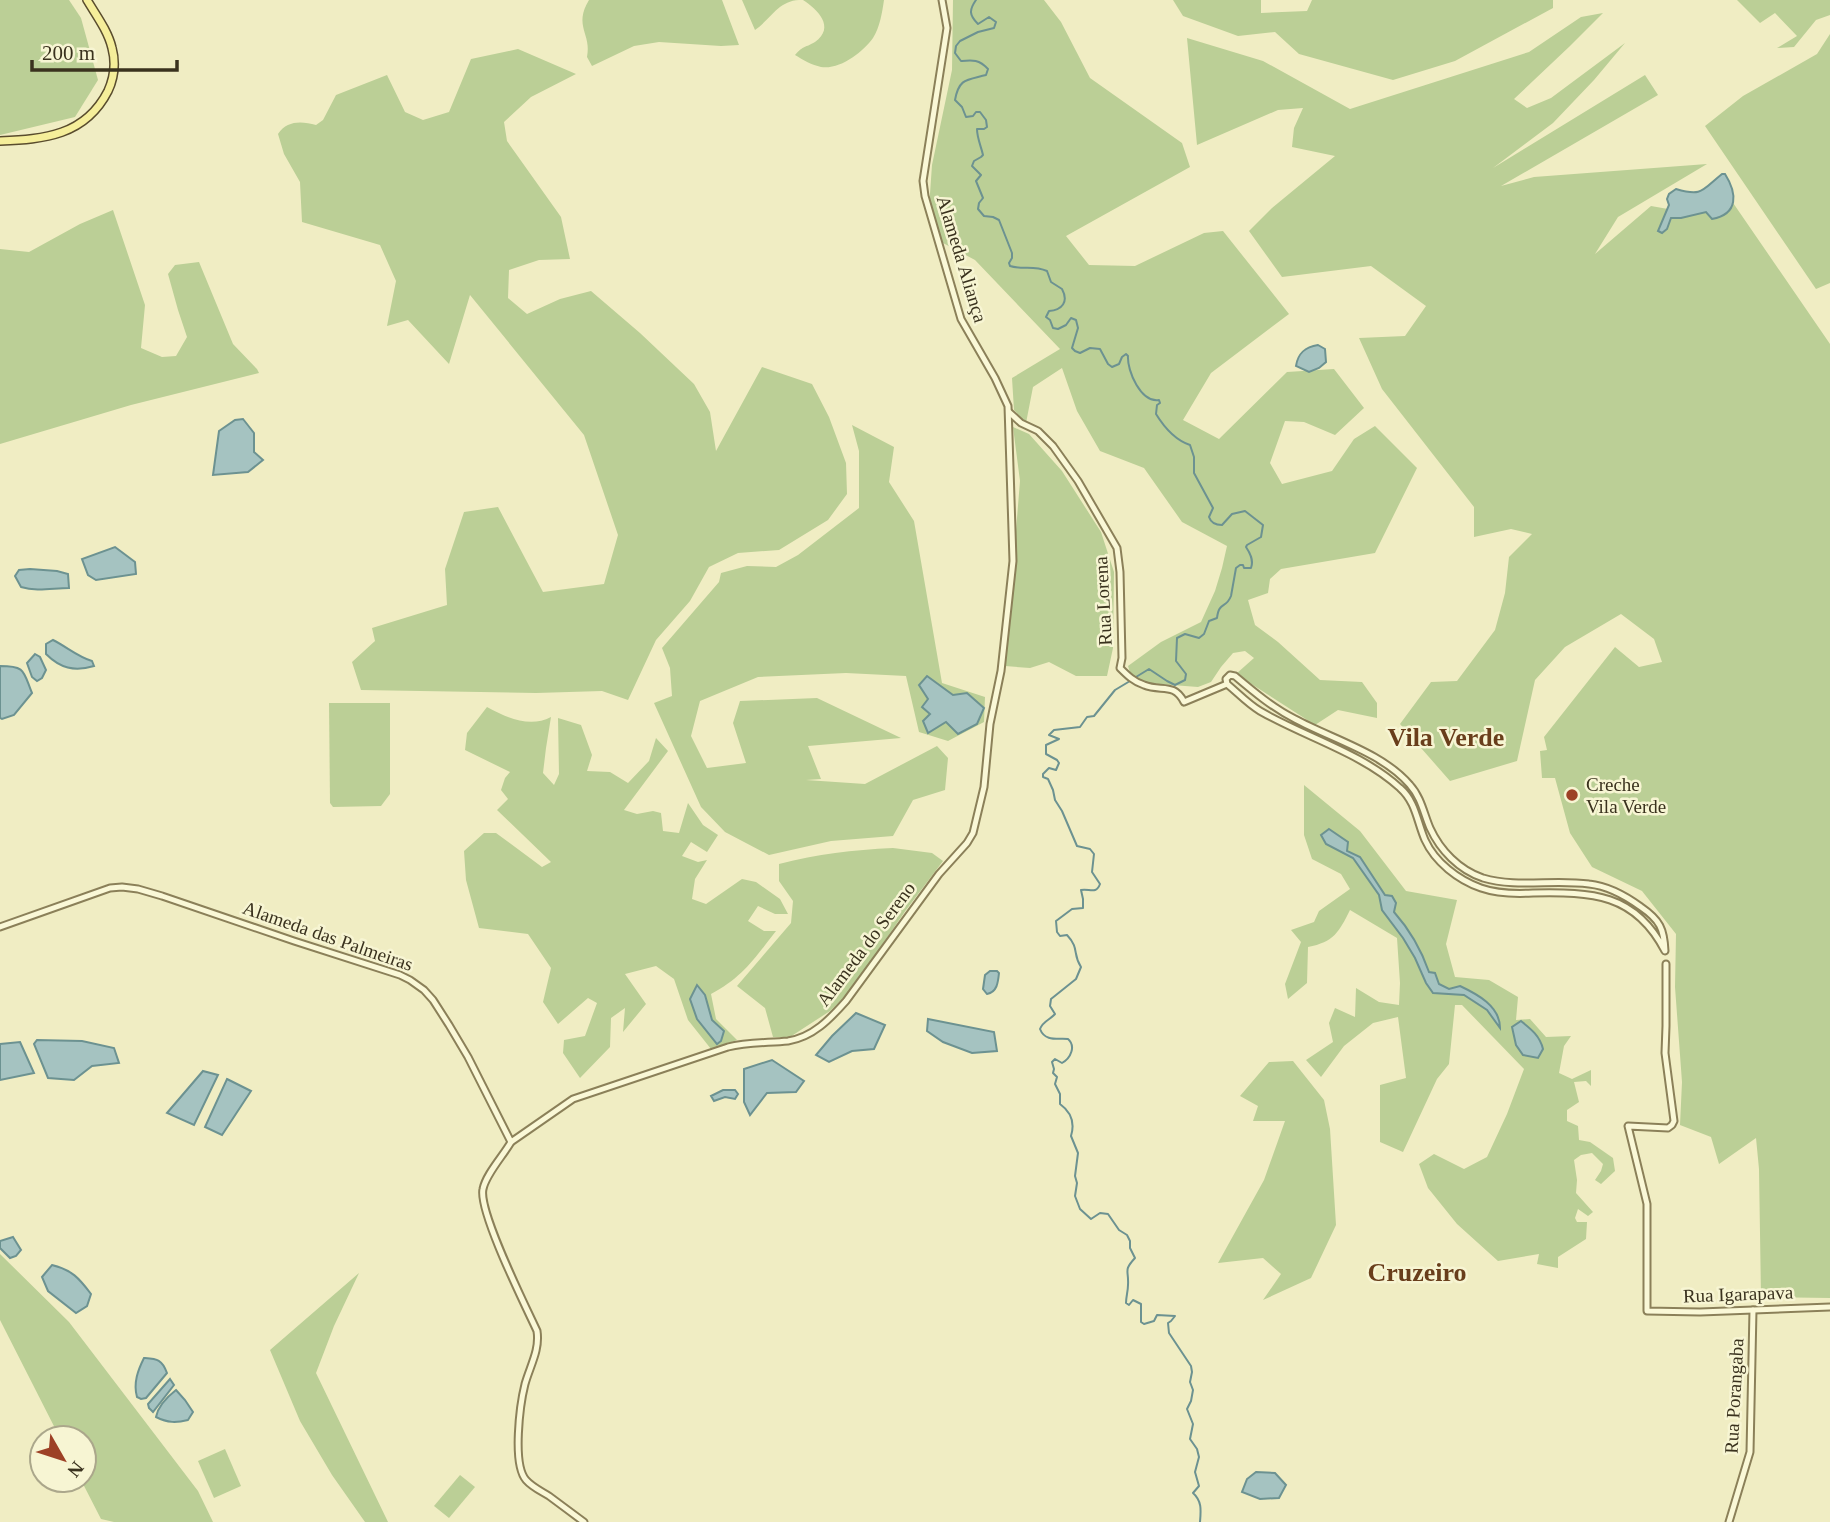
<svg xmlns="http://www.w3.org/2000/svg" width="1830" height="1522" font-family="Georgia,serif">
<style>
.green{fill:#bbcf96}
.water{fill:#a5c3c1;stroke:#6c9291;stroke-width:2}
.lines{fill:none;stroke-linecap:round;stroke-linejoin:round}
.stream{stroke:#6c9291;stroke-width:2}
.tertiary-casing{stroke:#8b8059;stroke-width:9}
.primary-casing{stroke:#594c2d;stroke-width:10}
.tertiary{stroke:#faf8d7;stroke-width:5}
.primary{stroke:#f5ee9a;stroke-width:7}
.poi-dot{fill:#9d4126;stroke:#f7f5d3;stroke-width:2.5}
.labels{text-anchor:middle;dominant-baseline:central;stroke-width:5;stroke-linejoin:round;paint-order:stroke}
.street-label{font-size:19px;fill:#3a321e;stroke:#f7f5d3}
.poi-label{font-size:19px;fill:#3a321e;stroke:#f7f5d3;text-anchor:start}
.district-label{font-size:26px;font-weight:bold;fill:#693e1b;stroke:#f7f5d3}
</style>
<rect width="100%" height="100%" fill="#f0edc3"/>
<!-- green -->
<g class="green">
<path d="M0 0H69L81 18 98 80 75 117 0 135Z"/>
<path d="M589 0H722L739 45 721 46 659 42 634 46 592 66 587 57C592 34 573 26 589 0Z"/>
<path d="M742 0H799C778 1 771 19 755 30Z"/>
<path d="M803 0H884C882 13 880 27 873 38 863 52 840 70 821 67 812 65 803 60 795 55 804 45 805 48 815 42 836 27 817 9 803 0Z"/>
<path d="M953 0H1044L1061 22 1090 78 1182 143 1190 167 1066 236 1089 265 1135 266 1204 233 1223 231 1289 314 1211 373 1183 420 1219 439 1287 372 1334 369 1364 408 1335 435 1304 422 1285 421 1270 463 1282 484 1332 471 1354 439 1375 426 1417 468 1375 553 1281 569 1270 579 1268 593 1248 600 1255 625 1278 642 1320 680 1362 682 1377 703V718L1338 710 1315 725 1236 674 1254 658 1245 651 1233 653 1221 667 1211 682 1198 687 1133 682 1128 666 1161 642 1201 622 1215 591 1222 568 1227 546 1182 522 1144 468 1100 451 1077 411 1062 368 1033 387 1026 423 1014 410 1012 378 1060 349 975 260 943 243 929 208 932 165 952 70Z"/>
<path d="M1173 0H1261V13L1307 11 1312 0H1553V8L1455 61 1393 80 1299 54 1275 32 1238 36 1183 16Z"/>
<path d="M1737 0H1830V15L1816 20 1794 47 1777 48 1797 36 1775 13 1760 23Z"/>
<path d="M1603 13 1570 46 1514 99 1527 108 1551 98 1625 43 1594 80 1553 123 1493 168 1645 75 1658 95 1501 186 1534 177 1707 164 1618 217 1595 254 1651 206 1685 212 1729 197 1830 344V1298L1761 1297 1759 1169 1756 1138 1719 1164 1711 1137 1680 1125 1682 1082 1675 987 1676 934 1642 891 1592 867 1570 833 1555 778H1542L1540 751 1547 750 1544 737 1615 647 1639 667 1662 662 1654 639 1621 614 1565 647 1535 680 1517 761 1450 781 1400 724 1431 682 1457 681 1495 630 1505 593 1509 557 1532 534 1511 529 1474 537V507L1382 389 1359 338 1405 336 1426 306 1371 266 1282 277 1249 231 1272 208 1335 156 1292 147 1294 128 1303 108 1278 110 1197 145 1187 38 1263 61 1350 109 1529 52 1581 17Z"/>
<path d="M1830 34V283L1816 289 1705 126 1743 96 1817 54Z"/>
<path d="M518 49 576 74 531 97 504 122 507 141 561 217 570 259 539 260 509 270 508 298 527 314 560 299 591 291 640 333 694 384 710 412 716 451 762 367 812 384 829 417 846 463 847 494 828 520 779 550 738 553 709 567 690 601 656 640 628 700 602 691 536 693 361 690 352 662 375 641 372 628 447 605 445 569 464 512 498 507 543 592 604 584 618 535 584 435 470 295 449 364 408 320 387 326 396 281 380 245 302 222 300 182 284 154 278 134C287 120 302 121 316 125L323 120 336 95 387 75 405 112 423 120 449 112 471 59Z"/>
<path d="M113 210 145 305 141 348 162 357 176 356 187 337 178 310 168 274 175 265 199 262 233 344 257 369 259 373 131 405 0 444V249L29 252 80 224Z"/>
<path d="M852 425 894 447 889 482 914 521 942 683 985 697 984 722 948 741 919 732 906 676 846 673 758 677 700 701 691 736 707 768 746 763 733 723 740 701 817 698 901 738 808 746 821 779 806 780 865 784 937 746 948 758 945 790 913 800 893 836 831 841 769 855 725 832 701 807 654 703 672 696 670 668 662 648 719 582 721 573 747 566 776 567 798 555 859 508V451Z"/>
<path d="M1013 427 1029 434 1062 471 1101 532 1114 572 1113 648 1107 676H1076L1049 662 1030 668 1005 666 1020 481Z"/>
<path d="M329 703H390V794L381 806 333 807 330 803Z"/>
<path d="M487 707C507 718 530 728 551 717L546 748 543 773 554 785 559 774 558 718 581 725 592 755 587 771 610 772 628 783 649 761 656 738 668 751 624 810 637 814 653 811 661 813 663 831 679 833 688 803 703 825 718 835 707 852 691 842 682 856 698 862 707 860 695 879 692 899 706 904 742 879 756 882 780 899 788 914H775L758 906 748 921 764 931H776C755 958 742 978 711 994L716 1019 737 1040 711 1049 688 1020 674 979 656 966 625 974 646 1004 623 1032 625 1008 611 1018 610 1047 580 1078 563 1053 564 1040 585 1036 597 1003 588 998 558 1024 543 1002 551 968 528 934 479 928 466 880 464 851 484 833H496L542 867 551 862 497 810 508 799 501 790 505 778 510 772 465 750 467 733Z"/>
<path d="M1304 785 1360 831 1406 891 1457 900 1446 944 1455 977 1489 980 1518 997 1516 1020 1530 1019 1546 1037 1571 1036 1564 1046 1559 1073 1572 1079 1591 1070V1086L1586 1081 1574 1082 1579 1102 1567 1110V1121L1578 1126 1579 1140 1590 1142 1613 1158 1615 1171 1601 1184 1595 1180 1601 1171 1603 1164 1592 1153 1581 1155 1574 1160 1577 1180 1576 1193 1593 1212 1588 1216 1578 1209 1575 1218 1577 1222H1587L1586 1239 1558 1257V1268L1537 1264 1539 1254 1498 1261 1457 1224 1428 1188 1419 1164 1434 1154 1464 1169 1487 1157 1507 1114 1524 1069 1462 1005H1455L1449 1064 1437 1079 1403 1152 1380 1142V1085L1406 1078 1398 1017 1373 1023 1344 1046 1321 1077 1306 1060 1333 1042 1329 1023 1335 1008 1355 1017 1356 988 1379 1002 1399 1005 1400 983 1397 938 1350 910C1339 932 1334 942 1308 947L1307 983 1288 999 1285 984 1301 942 1291 930 1314 922 1319 911 1350 889 1341 874 1312 859 1304 835Z"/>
<path d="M893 848 932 853 943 861 906 910 849 993 830 1011 790 1037H773L765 1008 737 986 791 923 793 901 779 881V864C818 854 852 850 893 848Z"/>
<path d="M1293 1061 1324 1100 1330 1129 1336 1225 1311 1278 1263 1300 1281 1274 1263 1258 1218 1263 1264 1180 1285 1121H1253L1258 1106 1240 1096 1269 1062Z"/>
<path d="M0 1254 69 1322 198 1491 213 1522H114L101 1519 81 1480H84V1438H60L0 1320Z"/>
<path d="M359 1273 334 1326 316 1373 388 1522H365L332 1475 300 1421 270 1350Z"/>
<path d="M225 1449 241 1486 214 1498 198 1461Z"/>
<path d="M460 1475 475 1487 449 1518 434 1506Z"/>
</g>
<!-- water -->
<g class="water">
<path d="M1722 174H1725C1737 193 1739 214 1712 219L1706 212 1681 218H1671L1667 229 1662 233 1658 231 1669 205 1667 199 1669 194 1676 189C1703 197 1702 190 1722 174Z"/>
<path d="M1318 345 1325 349 1326 362 1319 368 1309 372 1296 366C1298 353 1305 347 1318 345Z"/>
<path d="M243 419 254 433V452L263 460 248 472 213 475 219 431 235 420Z"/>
<path d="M115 547 135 562 136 574 96 580 88 575 82 559Z"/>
<path d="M30 569 57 571 68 574 69 588C53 588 37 592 21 587L15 576 19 570Z"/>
<path d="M53 640C67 647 78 657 92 661L94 666C74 672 60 668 46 654V644Z"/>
<path d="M35 654 40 657 46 670 42 678 37 681 32 677 27 663Z"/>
<path d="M0 666C26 666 23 671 32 693L14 715 2 719 0 718Z"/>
<path d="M927 676 953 695 967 693 984 708 977 724 958 734 946 722 928 733 923 721 930 714 922 707 928 699 919 685Z"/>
<path d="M1329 829 1348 842 1347 851 1360 857 1385 895 1392 896 1396 903 1394 912C1410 930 1421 949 1429 972L1435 973 1439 984 1449 989 1460 986C1477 994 1500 1006 1500 1028L1487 1010 1464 995 1433 993 1426 983 1415 958 1403 938 1382 910 1379 895 1353 858 1326 844 1321 835Z"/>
<path d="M990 971H997L999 973C998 983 997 992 987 994L983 989 985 975Z"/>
<path d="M697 985 705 995 712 1020 724 1031 721 1041 717 1044 697 1019 690 999Z"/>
<path d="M856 1013 885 1025 874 1049 852 1051 829 1062 816 1055 832 1036Z"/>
<path d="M928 1019 994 1032 997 1051 972 1053 943 1042 927 1031Z"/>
<path d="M1521 1021C1531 1029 1540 1036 1543 1049L1538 1058 1523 1055 1516 1045 1512 1027Z"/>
<path d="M37 1040 82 1041 114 1048 119 1063 92 1066 74 1080 48 1078 34 1044Z"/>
<path d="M20 1042 34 1073 0 1080V1044Z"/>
<path d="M772 1060 804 1081 796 1092 767 1093 750 1115 744 1102V1069Z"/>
<path d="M203 1071 218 1075 194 1125 167 1113Z"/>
<path d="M227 1079 251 1091 222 1135 205 1127Z"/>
<path d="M723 1090H735L738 1094 735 1099 725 1097 714 1101 711 1096Z"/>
<path d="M13 1237 21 1250 16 1256 10 1258 0 1248V1241Z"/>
<path d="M52 1265C72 1270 79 1278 91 1294L87 1306 76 1313 48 1291 42 1277Z"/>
<path d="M144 1358C157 1359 162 1359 167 1373L146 1398 141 1399 137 1397C133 1383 138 1370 144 1358Z"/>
<path d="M170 1379 174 1385 153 1412 149 1408 148 1404Z"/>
<path d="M176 1390 185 1400 193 1412 188 1420C176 1423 168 1423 156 1417 158 1406 167 1397 176 1390Z"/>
<path d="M1256 1472 1275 1473 1286 1485 1279 1498 1260 1499 1242 1492 1247 1479Z"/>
</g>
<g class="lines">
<!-- stream -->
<g class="stream">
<path d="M976 0C969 10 969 15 978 24L989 17 996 22 994 28 978 32 960 41 956 46 955 53 961 61C972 60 979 59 988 69L986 75C967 80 959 78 955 100L962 107 966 117 973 116 976 112H980L986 120 987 127 984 129H977C977 138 981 146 983 155L981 157 974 161 972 166 981 175 976 181 983 198 979 203 978 209 984 216 993 217 999 220 1012 253V258L1009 263 1010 266C1023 270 1034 265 1047 271L1051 282 1062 289C1069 302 1062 310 1049 311L1046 317 1050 320 1053 328 1058 329 1066 325 1071 318 1076 320 1078 328 1072 348 1075 351 1080 353 1090 348 1100 349 1108 364 1112 367 1119 364 1122 357 1126 354 1128 356C1127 371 1141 403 1159 400L1160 403 1157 405 1156 414C1164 427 1175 440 1190 445L1194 457V473L1213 508 1209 517C1211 523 1216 525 1222 525L1232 514 1245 511 1263 525 1261 537 1247 545 1246 547C1250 553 1254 560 1251 568H1244L1243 565H1240L1236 568 1231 596C1226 609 1219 601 1217 618L1209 621 1204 634 1199 638 1185 634 1177 638 1176 661 1186 674 1185 680 1175 685 1167 681 1149 669 1136 677"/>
<path d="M1130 681 1115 690 1094 716 1087 717 1080 727 1054 730 1049 735 1059 739 1046 745V754L1057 760 1059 763 1056 770 1049 768 1043 774V777L1048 779 1053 790 1055 800 1062 811 1077 846 1090 849 1094 854 1092 872 1100 884C1096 895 1089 888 1081 890L1083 899V908L1072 909 1056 921 1057 932 1060 936 1067 935C1080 949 1072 953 1081 967L1076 979 1051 999 1050 1006 1055 1014C1050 1020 1043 1021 1040 1029 1045 1042 1058 1038 1068 1039 1076 1046 1071 1058 1062 1063L1055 1059 1052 1062 1054 1069 1053 1073 1057 1077 1055 1084 1060 1094V1104C1071 1112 1075 1123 1071 1136L1078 1153 1075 1176 1077 1183 1075 1196 1080 1209 1091 1219 1100 1213 1108 1214 1119 1230 1127 1235 1130 1241V1248L1135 1258C1123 1271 1129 1270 1128 1285 1128 1291 1126 1297 1126 1303L1129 1305 1133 1300 1141 1304V1322L1144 1324 1154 1321 1157 1315 1175 1316 1171 1321 1168 1323 1169 1333 1191 1366 1192 1372 1190 1382 1193 1390 1191 1401 1187 1409 1193 1424 1190 1439 1197 1449 1199 1457 1195 1472 1199 1486 1193 1493C1202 1501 1201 1510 1200 1522"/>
</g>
<!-- tertiary casing -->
<g class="tertiary-casing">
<g id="tertiary">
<path d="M1009 412 1021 423 1038 431 1053 446 1078 481 1117 548 1120 572 1122 658 1120 668C1127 675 1134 682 1144 685 1161 692 1174 682 1184 702L1227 684"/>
<path d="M1230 675 1235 676C1254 692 1273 708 1295 719 1332 739 1383 753 1410 785 1421 797 1424 814 1430 828 1440 850 1459 870 1483 878 1517 888 1553 879 1589 884 1608 886 1626 896 1641 907 1660 920 1664 929 1665 951 1635 893 1592 892 1533 893 1515 894 1498 894 1481 888 1458 880 1435 862 1425 840 1417 822 1416 802 1400 788 1362 753 1305 737 1260 711 1248 704 1238 693 1227 684L1226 679Z"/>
<path d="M0 927 110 888 122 887 138 889 162 896 294 941 400 975 410 980 424 990 433 1000 449 1025 468 1057 511 1142C503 1156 486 1174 483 1189 478 1211 525 1305 537 1331 540 1350 530 1366 525 1384 520 1404 512 1464 526 1480 532 1487 541 1491 549 1496 561 1505 572 1513 584 1522"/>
<path d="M1666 964V1026L1665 1053 1674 1121 1672 1125 1668 1128 1628 1126 1647 1204V1311L1700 1312 1830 1307"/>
<path d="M511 1142 573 1099 728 1047C748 1042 768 1043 788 1041 813 1037 830 1019 846 1001L939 874 967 843 973 833 984 787 990 724 1001 671 1013 561 1008 406 995 378 961 319 925 196 923 181 947 28 942 0"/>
<path d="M1729 1522 1750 1452 1753 1310"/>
</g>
</g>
<!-- primary casing -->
<g class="primary-casing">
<path id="primary" d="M0 141C44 139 85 136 108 91 114 78 116 63 112 48 108 31 96 15 87 0"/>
</g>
<!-- tertiary -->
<use href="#tertiary" class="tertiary"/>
<!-- primary -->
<use href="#primary" class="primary"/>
</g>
<!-- markers -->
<circle class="poi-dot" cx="1572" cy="795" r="7"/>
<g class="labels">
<!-- street labels -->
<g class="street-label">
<text transform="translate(962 259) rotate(73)">Alameda Aliança</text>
<text transform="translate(1103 601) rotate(-93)">Rua Lorena</text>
<text transform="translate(328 936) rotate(19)">Alameda das Palmeiras</text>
<text transform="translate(866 944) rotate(-53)">Alameda do Sereno</text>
<text transform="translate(1738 1294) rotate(-2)">Rua Igarapava</text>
<text transform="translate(1734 1396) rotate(-87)">Rua Porangaba</text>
</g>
<!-- poi labels -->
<g class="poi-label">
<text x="1586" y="784">Creche<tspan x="1586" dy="22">Vila Verde</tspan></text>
</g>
<!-- district labels -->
<g class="district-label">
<text x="1446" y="737">Vila Verde</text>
<text x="1417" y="1272">Cruzeiro</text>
</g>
</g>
<!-- north arrow -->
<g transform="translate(63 1459) rotate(129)"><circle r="33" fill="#f7f5d3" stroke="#aba78b" stroke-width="2"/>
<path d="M0-5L12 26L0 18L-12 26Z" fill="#9d4126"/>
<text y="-10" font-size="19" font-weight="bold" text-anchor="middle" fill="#3a321e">N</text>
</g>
<!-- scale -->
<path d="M32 60v10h145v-10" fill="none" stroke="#3a321e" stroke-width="3.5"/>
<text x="42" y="60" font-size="21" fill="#3a321e" stroke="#f7f5d3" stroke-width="5" paint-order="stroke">200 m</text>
</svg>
